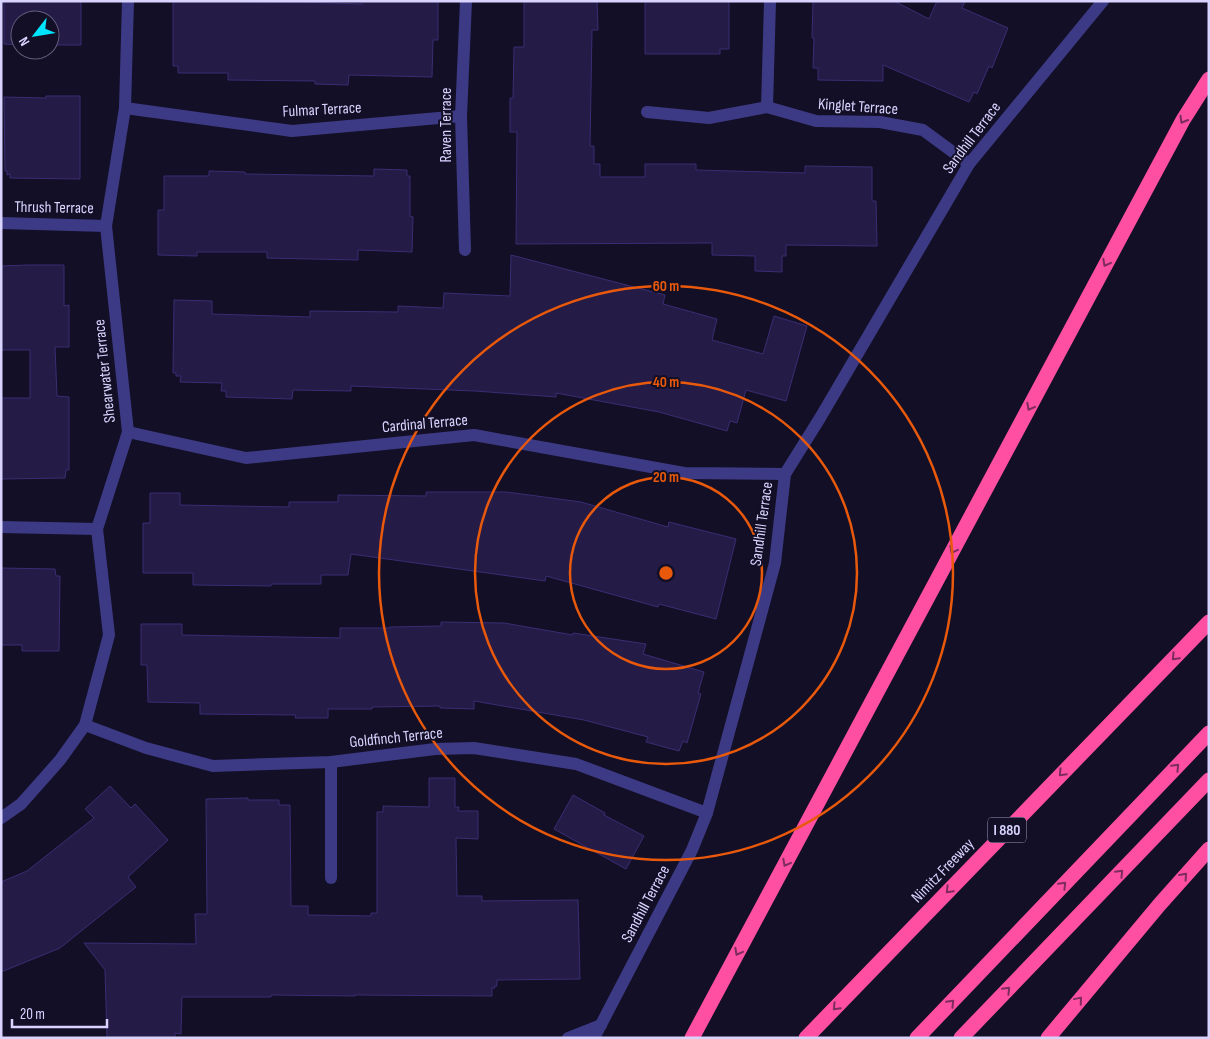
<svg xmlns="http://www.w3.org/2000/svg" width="1210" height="1039" font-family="'Sofia Sans Condensed',sans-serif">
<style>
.building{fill:#241b47;stroke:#3b2d73}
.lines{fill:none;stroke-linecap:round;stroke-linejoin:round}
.service{stroke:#3d3a85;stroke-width:12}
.minor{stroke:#3d3a85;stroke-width:12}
.motorway{stroke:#ff4fa3;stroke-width:15}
.oneway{stroke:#7d2c5e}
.ring{fill:none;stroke:#e8590c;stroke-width:2.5}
.labels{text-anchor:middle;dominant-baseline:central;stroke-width:4;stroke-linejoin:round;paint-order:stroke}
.shield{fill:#130f26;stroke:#9e99be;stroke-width:1}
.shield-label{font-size:15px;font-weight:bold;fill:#d9d4ff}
.street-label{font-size:16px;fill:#d9d4ff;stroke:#130f26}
.centre{fill:#e8590c;stroke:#130f26;stroke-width:2.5}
.ring-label{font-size:15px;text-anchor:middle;font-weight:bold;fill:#e8590c;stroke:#130f26;stroke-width:4;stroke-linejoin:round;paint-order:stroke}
</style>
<rect width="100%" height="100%" fill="#130f26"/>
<!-- building -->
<g class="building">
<path d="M4 1H81V45H50V20H20V45L4 44Z"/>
<path d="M173 1 300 2 362 4V1H438V40H433L432 77 349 75 348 85 315 84V81L228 80V73H178V66H173Z"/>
<path d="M524 1H597L598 30H592L590 146H594V164H600V177H645V164H696V170L805 173V166L872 167V201H876L877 246 786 245V256H782V272L755 271V256L712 255V243L516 244 517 132H510V98H513L514 47H524Z"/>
<path d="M645 1H729V49H720V54H645Z"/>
<path d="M813 1H894L929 19 937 1H965L962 8 1008 28 992 68 989 66 977 94 974 92 969 102 883 65V81L818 80V68H813L814 38H812Z"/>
<path d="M46 96H80V179L10 178V174L7 175V171H5L4 97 46 98Z"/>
<path d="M374 169 407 170V176H410V216L413 217 412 252 358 250V260L267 258V252H197V256L158 255V210H164V176H209V171L245 172V174L374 176Z"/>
<path d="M511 255 665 295 663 304 717 319 712 340 763 354 774 316 807 326 786 401 746 390 737 423 730 421 727 431 659 412 556 393V397L475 391 351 386V391L293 390 292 399 226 397V391H221L222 383 180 382 181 376H176V373H173L174 300 212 301V314L310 317V311L398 312V306L443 308 444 293 510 296Z"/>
<path d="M28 265H64V306L69 305V347H55L57 396 69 397V470H66L65 478 1 479V398H30V350H1V266Z"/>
<path d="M426 492H507L581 502 668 527 669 522 736 539 716 619 659 604 658 607 546 576 545 581 351 554 348 575H321V584H271V586L193 585V573H143V523H150V493H180V505L289 507V502H338V495L426 496Z"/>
<path d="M1 568 55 569 56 576H60L59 651H22V645H1Z"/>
<path d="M441 622 504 623 573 635V633L646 644 643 654 704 672 698 693 701 694 687 743 683 741 679 751 646 742 648 737 584 720 474 701V709L440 708V706L372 707V709H328V718H295L296 715 200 714V703L148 702 147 665H141V624H182V635L340 638V628H390V627L441 626Z"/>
<path d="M429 778H455V807H459L458 811H478V839L456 838 457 896H482V901L578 900 580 979 497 980V986H494L495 988H492V996L355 995V996L271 995V997H182L181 1034 175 1033V1038H107L105 970 84 943 196 944 195 914H207L206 799 248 798V800H279V805H290L291 906H308V915L371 916V913H377V812H383V806L429 807Z"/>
<path d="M110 786 131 808 135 804 168 840 128 877 136 887 60 948 1 972V882L27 871 94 818 85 809Z"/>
<path d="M573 795 605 813 604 815 644 836 626 869 554 829Z"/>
</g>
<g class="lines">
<!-- service -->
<path class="service" d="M331 762V878"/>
<!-- minor -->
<g class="minor">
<path d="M767 107 770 1"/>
<path d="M125 108 292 131 461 116"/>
<path d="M647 112 709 118 767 107 816 121 880 122 923 130 969 164"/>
<path d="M1 223 106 226"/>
<path d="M465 250 461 116 466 1"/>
<path d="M128 432 246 458 474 435 684 473 785 474"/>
<path d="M1 527 97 529"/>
<path d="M85 725 146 748 213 766 331 762 435 749 474 748 576 764 707 813"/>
<path d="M1 818 21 804 60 760 85 725 109 635 97 529 128 432 106 226 125 108 128 1"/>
<path d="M568 1038 601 1025"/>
<path d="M594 1038 692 850 707 813 775 563 785 474 820 418 969 164 1103 1"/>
</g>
<!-- motorway -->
<g class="motorway">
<path d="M692 1038 1183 120 1209 79"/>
<path d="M806 1038 1209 622"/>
<path d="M917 1038 1209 733"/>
<path d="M961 1038 1209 780"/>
<path d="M1048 1038 1160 904 1209 849"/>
</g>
</g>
<!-- one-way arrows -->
<defs><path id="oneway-chevron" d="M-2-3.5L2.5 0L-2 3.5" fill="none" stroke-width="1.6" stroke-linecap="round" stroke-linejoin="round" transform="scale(1.25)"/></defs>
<g class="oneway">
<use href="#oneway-chevron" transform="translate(1183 120) rotate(120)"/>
<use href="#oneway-chevron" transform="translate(1106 263) rotate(118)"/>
<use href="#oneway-chevron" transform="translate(1030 407) rotate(118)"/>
<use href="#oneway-chevron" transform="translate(953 550) rotate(118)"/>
<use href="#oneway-chevron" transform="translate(1175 657) rotate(134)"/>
<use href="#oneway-chevron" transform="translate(1176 767) rotate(-46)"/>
<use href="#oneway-chevron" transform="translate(1062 773) rotate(134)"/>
<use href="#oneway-chevron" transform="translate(786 863) rotate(118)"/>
<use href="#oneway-chevron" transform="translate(1120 873) rotate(-46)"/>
<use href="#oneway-chevron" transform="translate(1184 876) rotate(-48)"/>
<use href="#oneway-chevron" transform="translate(1063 885) rotate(-46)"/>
<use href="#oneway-chevron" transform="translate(949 890) rotate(134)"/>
<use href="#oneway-chevron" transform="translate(738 952) rotate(118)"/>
<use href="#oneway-chevron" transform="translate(1007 990) rotate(-46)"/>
<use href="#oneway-chevron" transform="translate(1079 1000) rotate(-50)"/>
<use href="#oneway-chevron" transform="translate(951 1003) rotate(-46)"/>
<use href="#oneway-chevron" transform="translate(836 1007) rotate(134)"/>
</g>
<!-- distance rings -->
<g class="ring">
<circle cx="666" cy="573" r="96"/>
<circle cx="666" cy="573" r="191"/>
<circle cx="666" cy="573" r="287"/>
</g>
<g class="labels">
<!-- shield labels -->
<rect class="shield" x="988" y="817.5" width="38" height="25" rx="4"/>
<g class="shield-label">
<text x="1007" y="830">I 880</text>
</g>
<!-- street labels -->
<g class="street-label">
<text transform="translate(858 107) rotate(4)">Kinglet Terrace</text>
<text transform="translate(322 110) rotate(-3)">Fulmar Terrace</text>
<text transform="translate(446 125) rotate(-90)">Raven Terrace</text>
<text transform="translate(972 138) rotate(-53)">Sandhill Terrace</text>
<text transform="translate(54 208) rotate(1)">Thrush Terrace</text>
<text transform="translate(105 371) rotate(-96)">Shearwater Terrace</text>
<text transform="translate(425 424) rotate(-5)">Cardinal Terrace</text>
<text transform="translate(762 524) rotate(-82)">Sandhill Terrace</text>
<text transform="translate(396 738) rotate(-6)">Goldfinch Terrace</text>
<text transform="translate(943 871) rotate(-46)">Nimitz Freeway</text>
<text transform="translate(646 904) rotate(-62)">Sandhill Terrace</text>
</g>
</g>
<circle cx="666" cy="573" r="8" class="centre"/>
<g class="ring-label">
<text x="666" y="291">60 m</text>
<text x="666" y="387">40 m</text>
<text x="666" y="482">20 m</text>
</g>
<!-- border -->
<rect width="1210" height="1039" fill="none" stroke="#d9d4ff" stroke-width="5"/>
<!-- north arrow -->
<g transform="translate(35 35) rotate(239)"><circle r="24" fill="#130f26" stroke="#625e7d"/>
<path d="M0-4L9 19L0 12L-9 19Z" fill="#00e5ff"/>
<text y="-8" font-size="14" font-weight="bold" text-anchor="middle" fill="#d9d4ff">N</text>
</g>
<!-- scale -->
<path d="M12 1019v8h95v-8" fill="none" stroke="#d9d4ff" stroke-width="2.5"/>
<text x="20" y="1019" font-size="15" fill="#d9d4ff" stroke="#130f26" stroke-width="4" paint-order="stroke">20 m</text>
</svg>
